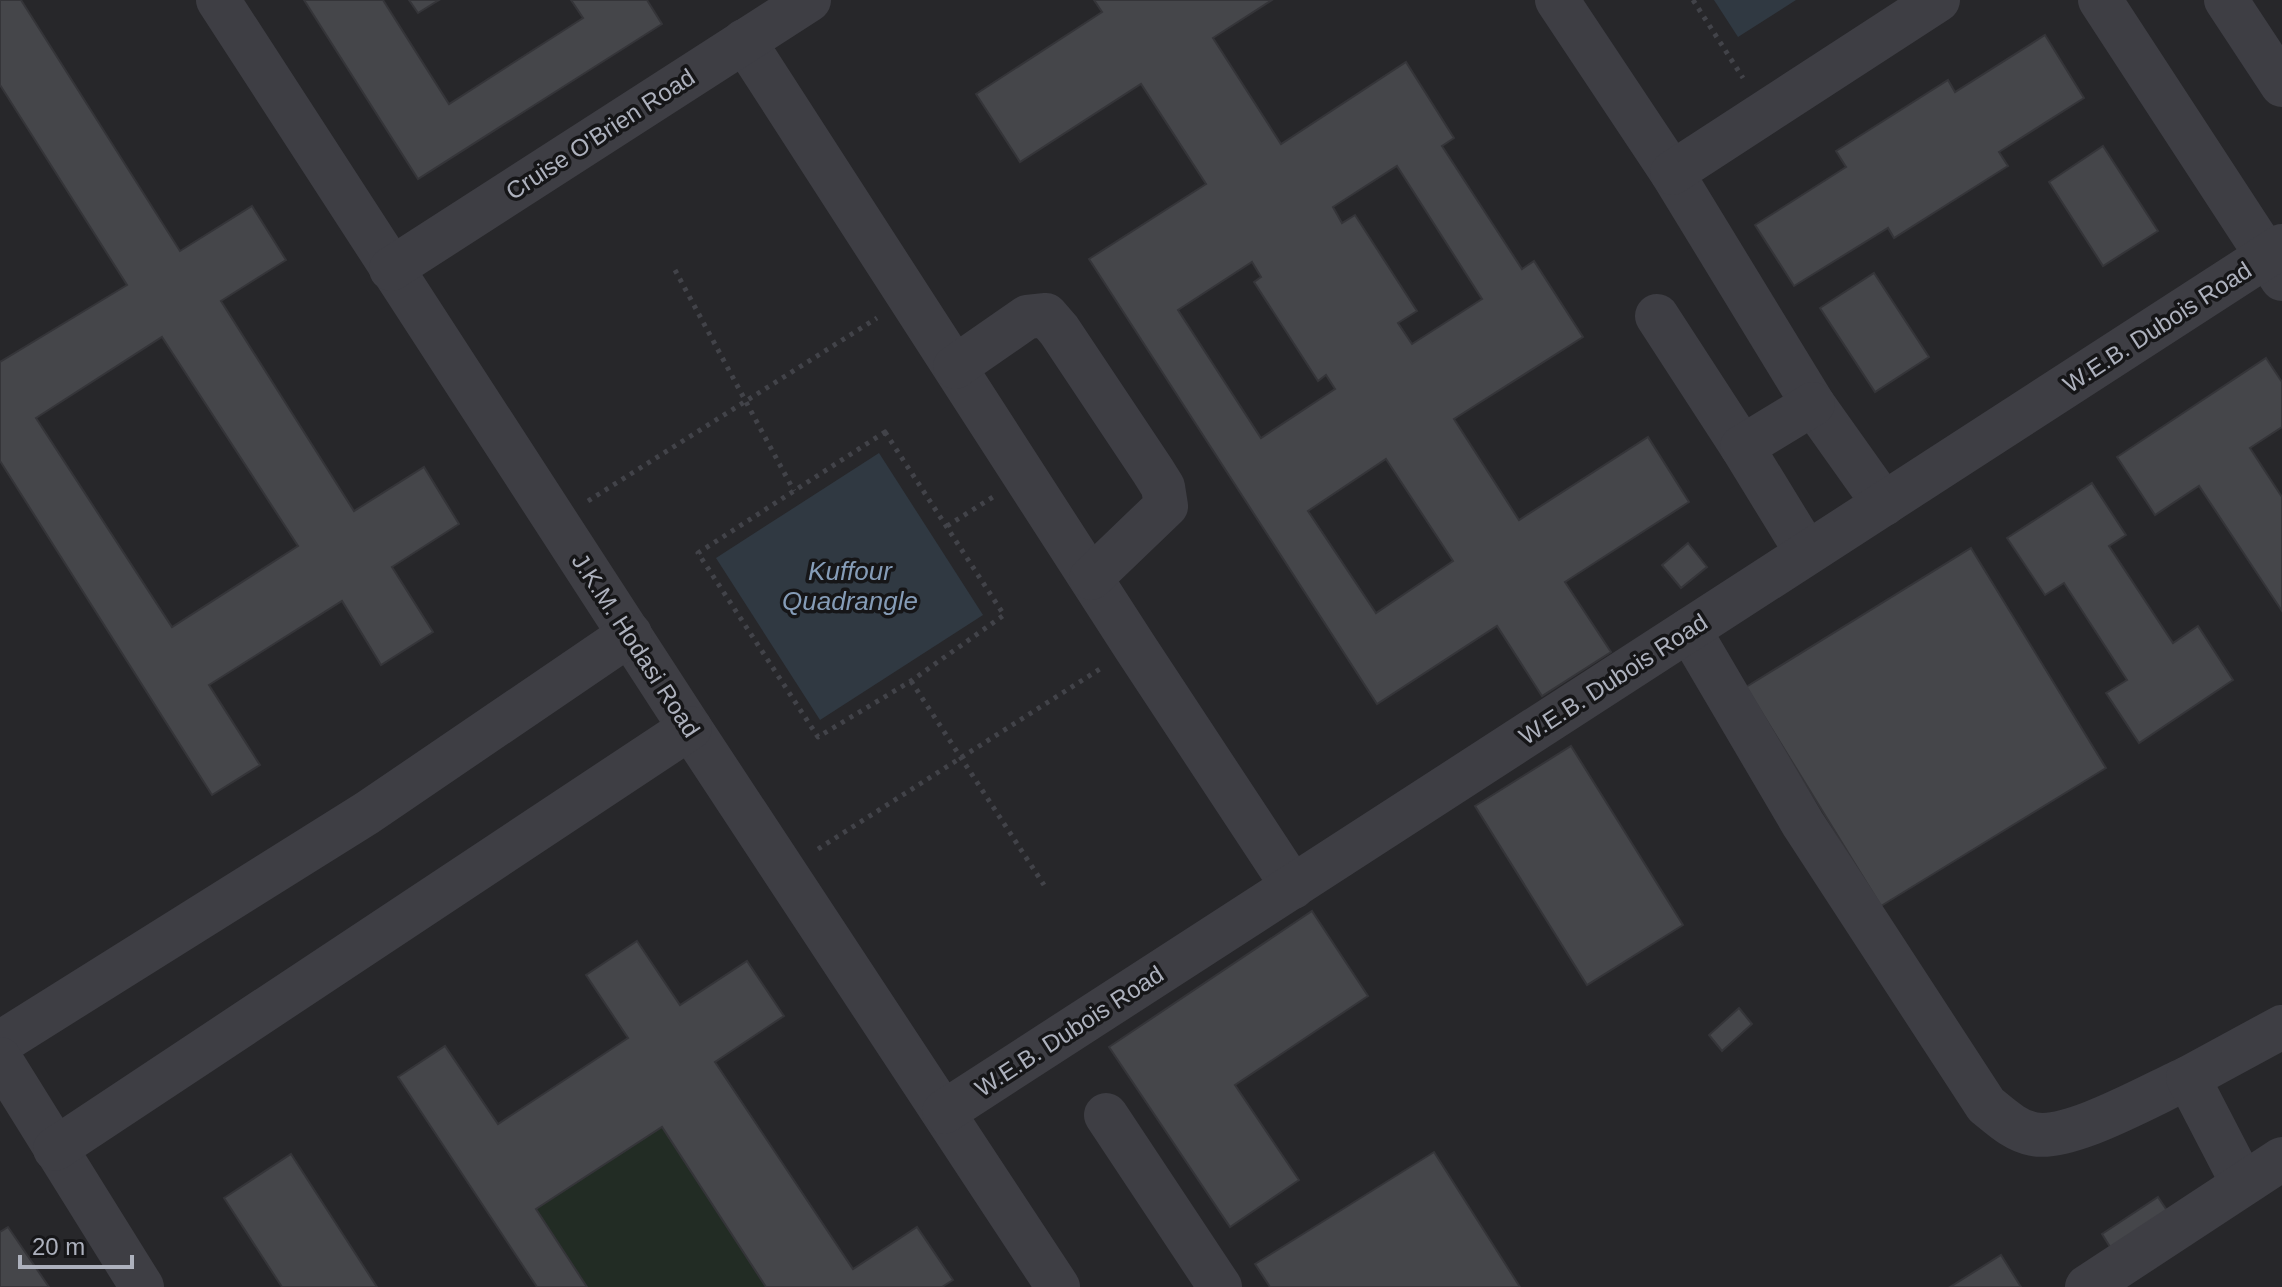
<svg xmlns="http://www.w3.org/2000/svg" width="2282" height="1287" font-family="Helvetica,sans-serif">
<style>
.built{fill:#27272a}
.green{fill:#222c24}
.water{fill:#303942}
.building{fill:#45464a;stroke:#353539;stroke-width:2;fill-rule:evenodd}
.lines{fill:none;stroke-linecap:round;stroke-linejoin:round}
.path{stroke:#424349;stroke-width:5;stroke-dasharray:4 6;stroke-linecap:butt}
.minor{stroke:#3e3e44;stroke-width:44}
.labels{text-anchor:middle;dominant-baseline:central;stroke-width:7;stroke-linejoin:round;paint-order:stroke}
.street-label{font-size:24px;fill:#adb1bd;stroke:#161618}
.water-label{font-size:26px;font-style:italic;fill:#859cb7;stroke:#161618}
</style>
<rect width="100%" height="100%" fill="#1b1b1d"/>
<!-- built -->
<rect class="built" x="0" y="0" width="2282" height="1287"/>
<!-- green -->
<path class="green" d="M662 1127 766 1287H587L536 1209Z"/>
<!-- water -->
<g class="water">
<path d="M1714 0H1796L1738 37Z"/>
<path d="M879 453 983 615 820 720 716 558Z"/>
</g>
<!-- building -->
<g class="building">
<path d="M0 0H21L180 251 252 206 286 260 221 301 354 511 424 467 459 524 392 567 433 632 381 665 342 601 209 685 260 765 212 795 0 461V362L127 285 0 85ZM162 337 298 546 172 627 36 418Z"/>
<path d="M304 0H383L449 104 583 18 571 0H647L662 24 418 179Z"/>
<path d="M409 0H439L418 13Z"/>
<path d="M1094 0H1272L1213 38 1281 144 1406 62 1454 138 1442 146 1522 269 1534 261 1583 337 1454 419 1519 520 1648 437 1689 502 1565 582 1611 652 1542 696 1497 626 1377 704 1089 259 1206 184 1141 84 1020 162 976 94 1102 12ZM1397 166 1482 299 1412 344 1398 323 1417 311 1355 215 1342 223 1333 207ZM1252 262 1261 277 1254 282 1318 381 1326 375 1335 389 1261 438 1178 310ZM1386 459 1453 561 1376 613 1308 511Z"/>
<path d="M2045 35 2084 98 1999 152 2008 166 1894 238 1888 228 1794 286 1755 225 1846 167 1836 151 1948 80 1955 92Z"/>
<path d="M2103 146 2158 231 2103 266 2049 182Z"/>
<path d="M1874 273 1929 357 1875 392 1820 308Z"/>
<path d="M2266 358 2282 382V427L2250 448 2282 497V611L2199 486 2155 515 2117 457Z"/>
<path d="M2092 483 2126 535 2109 546 2173 643 2198 626 2233 680 2139 743 2106 693 2127 680 2064 583 2045 595 2007 538Z"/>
<path d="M1688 543 1707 567 1681 588 1662 565Z"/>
<path d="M1971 548 2106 768 1881 906 1746 687Z"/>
<path d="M1571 746 1683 925 1587 985 1475 806Z"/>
<path d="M1312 911 1368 996 1235 1085 1299 1180 1230 1227 1109 1047Z"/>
<path d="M637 941 680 1005 747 961 784 1016 715 1062 853 1269 917 1227 953 1280 942 1287H766L662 1127 536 1209 587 1287H537L398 1077 445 1046 498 1124 628 1038 586 975Z"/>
<path d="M1739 1008 1752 1024 1722 1051 1709 1035Z"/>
<path d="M1434 1152 1520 1287H1270L1255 1264Z"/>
<path d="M291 1154 377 1287H282L224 1198Z"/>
<path d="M2158 1197 2168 1212 2112 1250 2102 1234Z"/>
<path d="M8 1227 49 1287H0V1232Z"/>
<path d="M2001 1255 2021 1287H1950Z"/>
</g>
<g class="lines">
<!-- path -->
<g class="path">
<path d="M1693 0 1743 78"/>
<path d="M675 270 794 491"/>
<path d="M885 432 1004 615 911 681 818 737 698 553Z"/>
<path d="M588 501 877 318"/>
<path d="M947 526 993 497"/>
<path d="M911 681 1044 885"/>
<path d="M818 849 1103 667"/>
</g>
<!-- minor -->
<g class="minor">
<path d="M218 0 690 728 1058 1287"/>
<path d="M1557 0 1672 173 1813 404 1884 504"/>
<path d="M2100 0 2282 279"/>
<path d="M2226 0 2282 85"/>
<path d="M744 41 1135 647 1293 887"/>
<path d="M1672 173 1938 0"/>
<path d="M391 269 809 0"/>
<path d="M1657 316 1742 447"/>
<path d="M955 367 1027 317 1046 315 1059 330 1153 471 1163 487 1166 506 1091 578"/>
<path d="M1807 553 1742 447 1813 404"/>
<path d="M1689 630 1803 824 1986 1105C2001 1117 2014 1130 2033 1134 2069 1142 2152 1094 2188 1078"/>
<path d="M0 1043 367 813 630 634"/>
<path d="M0 1059 142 1287"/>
<path d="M944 1112 2282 246"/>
<path d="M1106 1115 1220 1287"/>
<path d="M55 1149 690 728"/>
<path d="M2243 1184 2188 1078 2282 1027"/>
<path d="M2087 1287 2282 1159"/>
</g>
</g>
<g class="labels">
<!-- street labels -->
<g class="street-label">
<text transform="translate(600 134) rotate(-33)">Cruise O'Brien Road</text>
<text transform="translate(2157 327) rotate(-33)">W.E.B. Dubois Road</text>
<text transform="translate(636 645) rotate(57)">J.K.M. Hodasi Road</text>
<text transform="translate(1613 679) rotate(-33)">W.E.B. Dubois Road</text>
<text transform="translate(1069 1031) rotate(-33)">W.E.B. Dubois Road</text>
</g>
<!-- water labels -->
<g class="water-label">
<text x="850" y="571">Kuffour<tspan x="850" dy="30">Quadrangle</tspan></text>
</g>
</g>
<!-- scale -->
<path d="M20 1255v12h112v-12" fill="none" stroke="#adb1bd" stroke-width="4"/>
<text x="32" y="1255" font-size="24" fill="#adb1bd" stroke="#161618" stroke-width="6" paint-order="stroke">20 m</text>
</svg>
